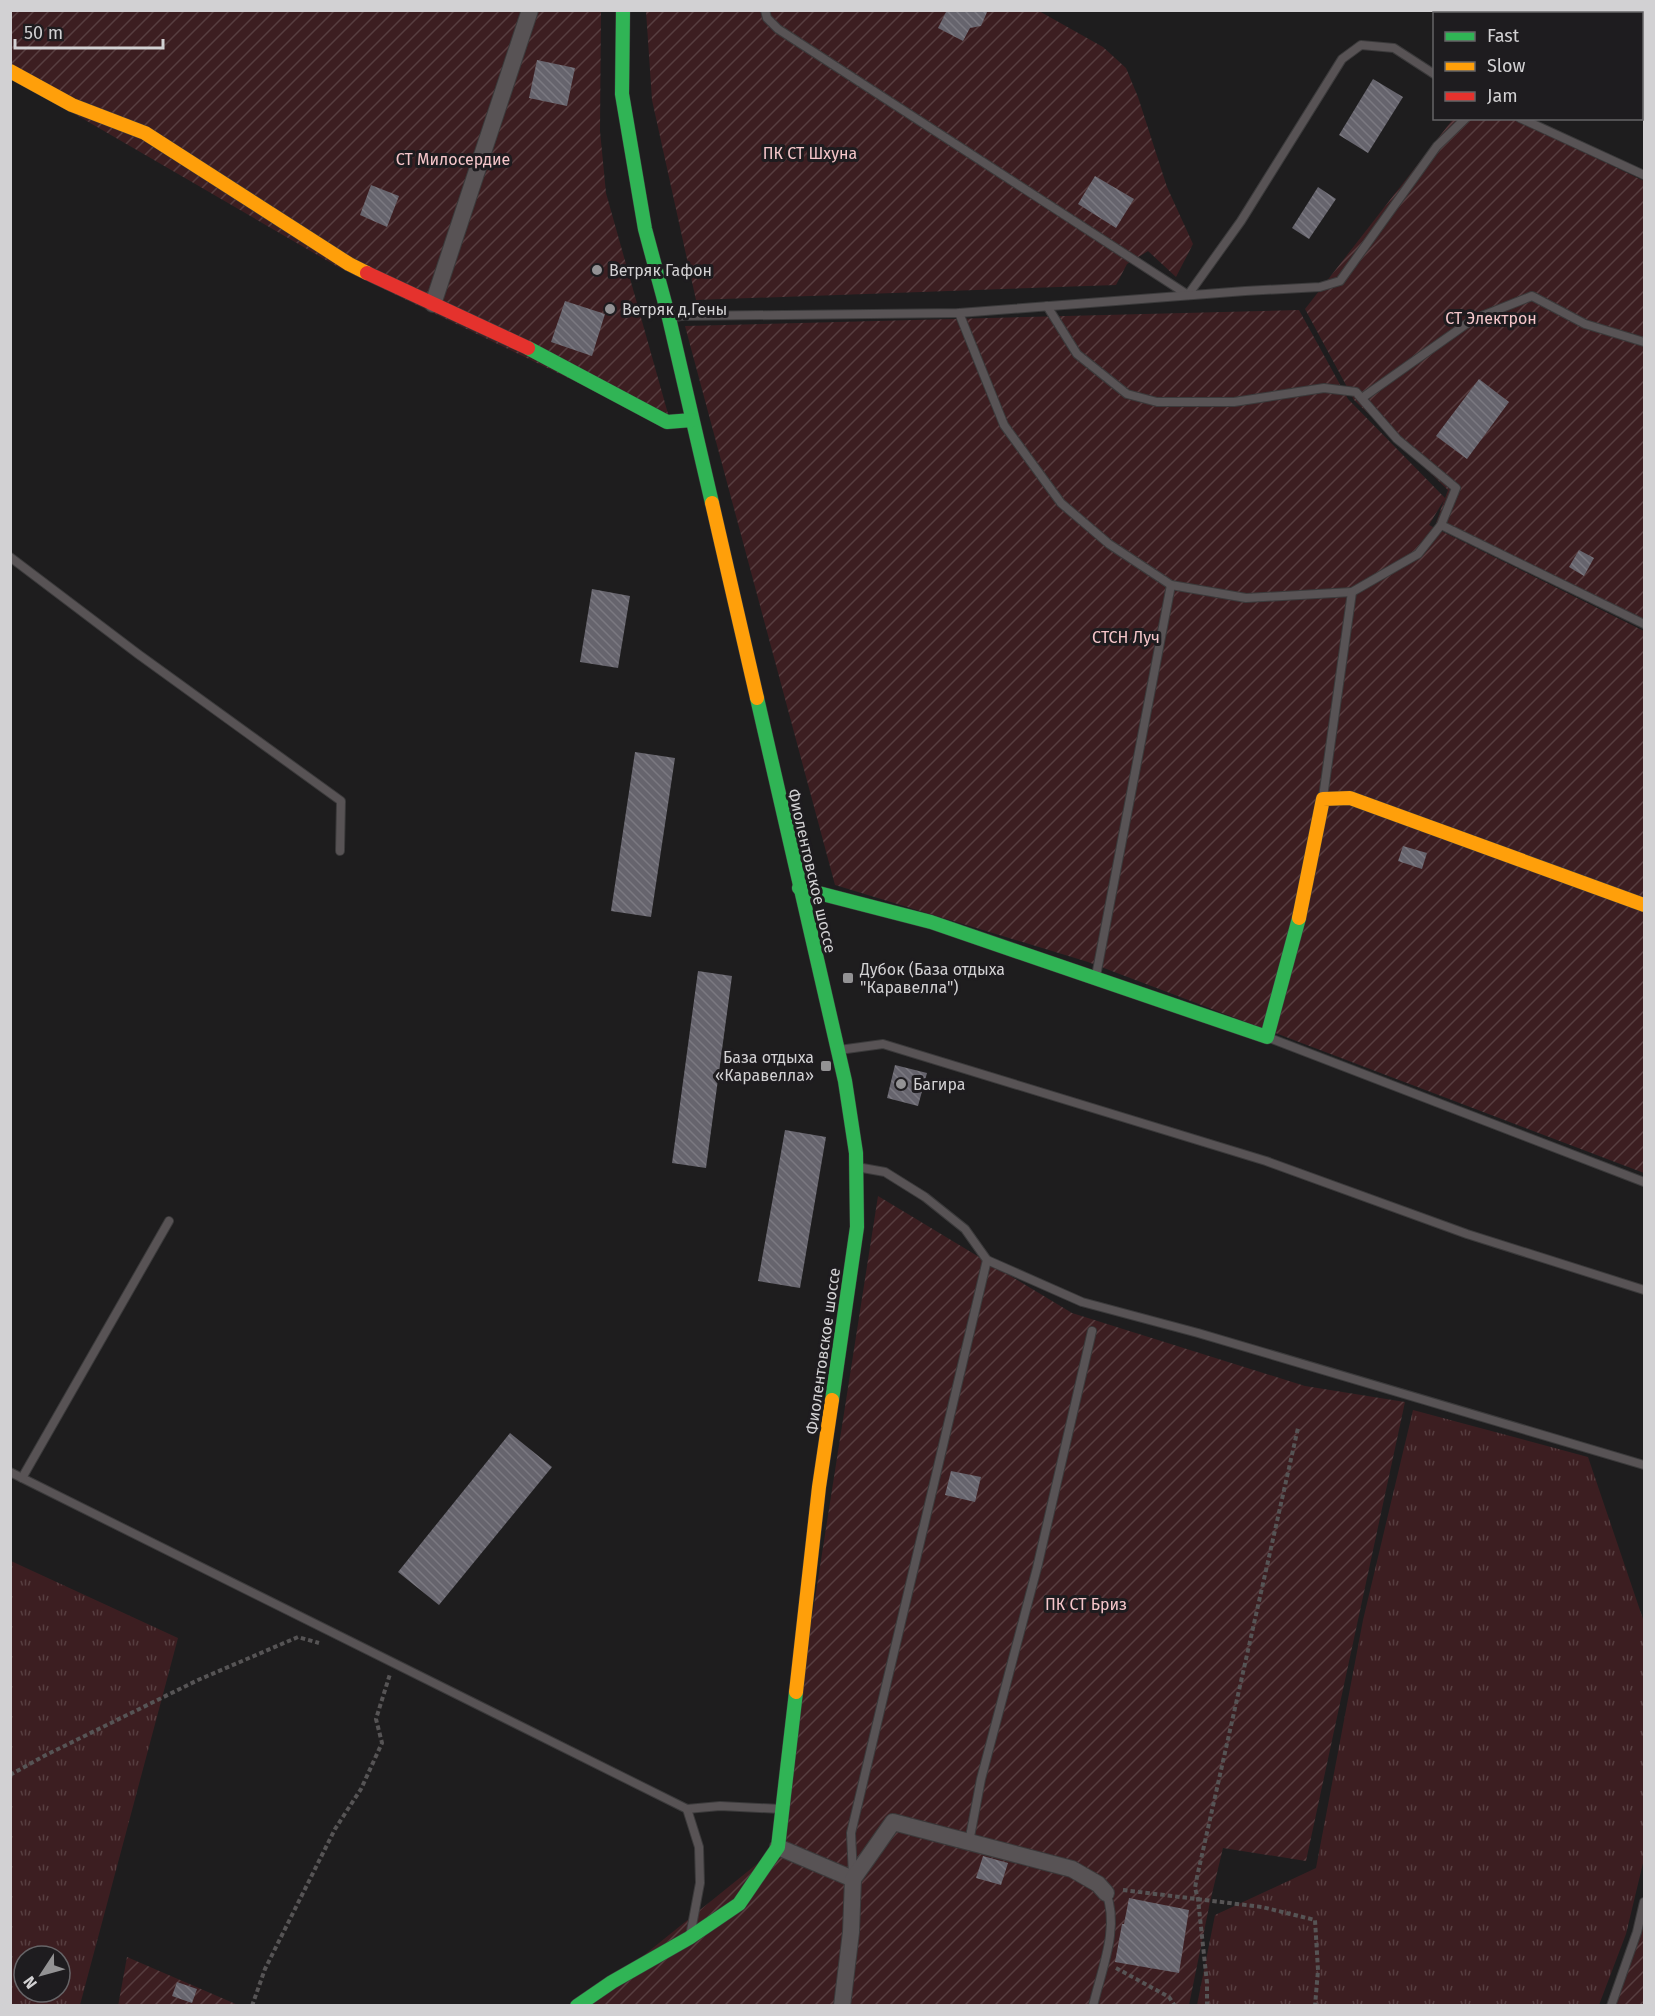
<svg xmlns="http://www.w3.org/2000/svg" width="1655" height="2016" font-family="'Fira Sans',sans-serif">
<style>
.grass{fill:url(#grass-tufts);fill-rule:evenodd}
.garden{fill:url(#garden-furrows)}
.building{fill:url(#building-back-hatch)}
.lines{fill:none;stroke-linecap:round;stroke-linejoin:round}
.lane-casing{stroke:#3b3a3b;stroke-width:10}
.street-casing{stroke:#3b3a3b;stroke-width:18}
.fast-casing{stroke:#3b3a3b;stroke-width:15}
.slow-casing{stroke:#3b3a3b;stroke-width:15}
.jam-casing{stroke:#3b3a3b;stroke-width:15}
.path{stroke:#565455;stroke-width:4;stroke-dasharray:4.5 3;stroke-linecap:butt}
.lane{stroke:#585355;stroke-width:8}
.street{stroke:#585355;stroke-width:16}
.fast{stroke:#30b455;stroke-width:14}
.slow{stroke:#ff9f0a;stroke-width:14}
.jam{stroke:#e5322d;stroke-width:14}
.poi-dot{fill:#939294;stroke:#1e1c1f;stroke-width:2}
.labels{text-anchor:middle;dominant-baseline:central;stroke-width:6;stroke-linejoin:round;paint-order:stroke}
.park-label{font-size:16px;fill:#f5c6ca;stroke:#1e1c1f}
.poi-label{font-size:16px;fill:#d2d1d3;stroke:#1e1c1f;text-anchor:start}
.street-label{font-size:16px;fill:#d2d1d3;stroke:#1e1c1f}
</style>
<defs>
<pattern id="grass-tufts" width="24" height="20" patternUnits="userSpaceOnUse" patternTransform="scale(1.5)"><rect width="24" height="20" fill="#3c1e21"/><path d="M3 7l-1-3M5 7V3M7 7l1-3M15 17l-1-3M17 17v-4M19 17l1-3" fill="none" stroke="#573e40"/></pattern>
<pattern id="garden-furrows" width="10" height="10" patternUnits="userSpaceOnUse" patternTransform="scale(1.5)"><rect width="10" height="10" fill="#3c1e21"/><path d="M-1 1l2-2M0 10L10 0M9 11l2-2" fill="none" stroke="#573e40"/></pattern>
<pattern id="building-back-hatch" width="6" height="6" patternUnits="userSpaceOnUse" patternTransform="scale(1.5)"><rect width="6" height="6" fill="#66646d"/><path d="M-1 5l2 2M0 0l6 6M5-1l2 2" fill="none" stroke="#7b7981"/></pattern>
</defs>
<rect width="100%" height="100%" fill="#1e1d1e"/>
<!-- grass -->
<g class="grass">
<path d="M1413 1410 1588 1457 1644 1622V1859L1626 1934 1599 2005H1197L1215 1915 1316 1868 1363 1620Z"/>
<path d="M11 1561 178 1638 80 2005H11ZM24 1956H60V1992H24Z"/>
</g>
<!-- garden -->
<g class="garden">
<path d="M11 11H601L600 131 606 193 672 428 338 267 11 77Z"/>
<path d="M646 11H1039L1103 47 1126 68 1138 97 1167 187 1193 244 1176 277 1148 251 1127 264 1116 285 696 300 652 100Z"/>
<path d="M1453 119H1514L1644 181V628L1436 523 1444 500 1429 525 1644 631V1173L1088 962 835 885 685 326 1299 310 1348 399 1445 498 1448 490 1354 400 1305 309Z"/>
<path d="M878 1196 1072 1313 1305 1386 1405 1402 1306 1861 1223 1848 1210 1902 1189 2005 581 2006 778 1847 782 1809Z"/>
<path d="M1644 1895V2005L1612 2006 1633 1950Z"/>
<path d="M127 1957 238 2005 118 2006Z"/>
</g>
<!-- building -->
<g class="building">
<path d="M947 10H988L981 26 970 28 963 41 938 28Z"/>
<path d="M537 60 575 68 567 106 529 98Z"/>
<path d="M1373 79 1403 97 1368 153 1339 135Z"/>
<path d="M1095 176 1134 199 1116 228 1078 204Z"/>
<path d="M371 185 399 196 387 227 360 215Z"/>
<path d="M1318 187 1336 199 1309 239 1292 228Z"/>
<path d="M565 301 605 314 592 356 551 342Z"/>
<path d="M1479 379 1509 402 1467 459 1436 436Z"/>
<path d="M1579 550 1594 558 1584 576 1569 567Z"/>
<path d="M592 589 630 596 618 668 580 662Z"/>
<path d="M635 752 675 758 651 917 611 911Z"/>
<path d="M1403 846 1427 853 1422 869 1398 861Z"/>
<path d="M698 971 732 976 706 1168 672 1163Z"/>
<path d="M895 1065 927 1073 918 1106 887 1098Z"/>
<path d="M785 1130 826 1137 800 1288 758 1281Z"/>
<path d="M510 1433 552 1467 439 1605 398 1572Z"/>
<path d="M951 1471 981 1477 975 1502 945 1495Z"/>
<path d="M983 1856 1008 1863 1001 1885 976 1878Z"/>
<path d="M1129 1898 1189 1910 1179 1973 1115 1962 1122 1924H1124Z"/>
<path d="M177 1982 197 1989 192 2003 172 1996Z"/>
</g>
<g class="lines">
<!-- lane casing -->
<g class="lane-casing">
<g id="lane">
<path d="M765 10 767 18 778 29 1188 295 1241 221 1342 59 1361 45 1394 48 1434 74"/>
<path d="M1477 14 1479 10"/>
<path d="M1520 118 1644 175"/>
<path d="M959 313 1004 425 1061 503 1109 544 1171 585 1246 598 1352 592 1418 554 1441 525 1456 488 1397 439 1356 392 1324 388 1234 402H1157L1127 394 1077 354 1047 306"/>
<path d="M669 318 681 316 959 313 1245 291 1320 287 1340 281 1437 146 1466 118"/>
<path d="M1362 398 1472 320 1532 296 1585 324 1644 342"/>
<path d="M1441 525 1644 624"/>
<path d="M10 557 138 654 341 801 340 851"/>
<path d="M1323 797 1352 592"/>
<path d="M1096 976 1171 585"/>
<path d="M1267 1037 1644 1182"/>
<path d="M839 1050 883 1044 1266 1161 1467 1234 1644 1290"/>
<path d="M987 1260 1082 1302 1198 1333 1644 1465"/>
<path d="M10 1472 687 1809 720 1806 781 1809"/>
<path d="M22 1478 169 1221"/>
<path d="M687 1809 699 1847 700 1883 691 1931"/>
<path d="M969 1842 981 1779 1037 1568 1092 1331"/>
<path d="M853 1876 851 1833 987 1260 965 1229 925 1197 885 1172 857 1167"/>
<path d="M1093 2006C1101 1971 1120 1927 1106 1893"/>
<path d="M1611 2006 1637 1932 1644 1902"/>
</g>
</g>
<!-- street casing -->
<g class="street-casing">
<g id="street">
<path d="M433 304 530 10"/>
<path d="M778 1847 853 1879"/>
<path d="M842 2006 851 1932 853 1879 893 1822 1072 1869 1098 1884 1106 1893"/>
</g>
</g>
<!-- fast casing -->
<g class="fast-casing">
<g id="fast">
<path d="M623 10 622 94 645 229 669 318 712 503"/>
<path d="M528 348 667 422 692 420"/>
<path d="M757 698 845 1081 856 1153 857 1227 832 1400"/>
<path d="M799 888 931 922 1267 1037 1299 918"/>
<path d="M577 2006 612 1982 689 1938 739 1904 778 1847 796 1692"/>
</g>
</g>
<!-- slow casing -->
<g class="slow-casing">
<g id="slow">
<path d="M10 71 72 105 145 133 349 264 367 273"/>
<path d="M712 503 757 698"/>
<path d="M1299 918 1323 799 1350 798 1644 905"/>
<path d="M796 1692 819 1487 832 1400"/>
</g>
</g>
<!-- jam casing -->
<g class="jam-casing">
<path id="jam" d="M367 273 528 348"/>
</g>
<!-- path -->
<g class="path">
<path d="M10 1775 44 1756 198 1680 298 1637 319 1643"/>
<path d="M1123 1890 1262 1907 1315 1920 1318 1970 1315 2006"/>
<path d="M1116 1968 1169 1997 1175 2006"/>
<path d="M252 2006 265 1969 335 1829 361 1789 382 1743 376 1719 390 1674"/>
<path d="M1207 2006V1983L1198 1899 1195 1888 1197 1877 1298 1428"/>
</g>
<!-- lane -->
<use href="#lane" class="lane"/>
<!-- street -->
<use href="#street" class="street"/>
<!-- fast -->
<use href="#fast" class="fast"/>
<!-- slow -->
<use href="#slow" class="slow"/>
<!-- jam -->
<use href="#jam" class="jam"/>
</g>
<!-- markers -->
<g class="poi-dot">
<circle cx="597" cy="270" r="6"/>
<circle cx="610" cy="309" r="6"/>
<rect x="842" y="972" width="12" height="12" rx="3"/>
<rect x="820" y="1060" width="12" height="12" rx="3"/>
<circle cx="901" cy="1084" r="6"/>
</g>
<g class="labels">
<!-- park labels -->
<g class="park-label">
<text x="810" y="153">ПК СТ Шхуна</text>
<text x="453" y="159">СТ Милосердие</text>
<text x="1491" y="318">СТ Электрон</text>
<text x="1126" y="637">СТСН Луч</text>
<text x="1086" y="1604">ПК СТ Бриз</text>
</g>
<!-- poi labels -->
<g class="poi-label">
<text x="609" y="270">Ветряк Гафон</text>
<text x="622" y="309">Ветряк д.Гены</text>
<text x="860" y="969">Дубок (База отдыха<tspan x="860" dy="18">"Каравелла")</tspan></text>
<text x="814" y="1057" text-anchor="end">База отдыха<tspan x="814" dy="18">«Каравелла»</tspan></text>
<text x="913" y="1084">Багира</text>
</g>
<!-- street labels -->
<g class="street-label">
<text transform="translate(812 871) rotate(77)">Фиолентовское шоссе</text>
<text transform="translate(823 1351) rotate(-82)">Фиолентовское шоссе</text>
</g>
</g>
<!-- border -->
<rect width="1655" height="2016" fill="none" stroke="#d2d1d3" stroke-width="24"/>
<!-- legend -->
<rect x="1433" y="12" width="210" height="108" fill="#1e1c1f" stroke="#666467" stroke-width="1.5"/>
<rect x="1445" y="32" width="30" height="9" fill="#30b455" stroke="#666467" stroke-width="1.5"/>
<text x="1487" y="42" font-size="18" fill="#d2d1d3">Fast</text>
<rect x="1445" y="62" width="30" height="9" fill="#ff9f0a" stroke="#666467" stroke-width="1.5"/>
<text x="1487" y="72" font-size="18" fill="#d2d1d3">Slow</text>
<rect x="1445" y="92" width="30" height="9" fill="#e5322d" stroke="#666467" stroke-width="1.5"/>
<text x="1487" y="102" font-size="18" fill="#d2d1d3">Jam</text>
<!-- north arrow -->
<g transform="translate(42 1974) rotate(234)"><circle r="28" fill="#1e1c1f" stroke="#666467" stroke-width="1.5"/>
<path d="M0-4.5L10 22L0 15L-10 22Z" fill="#939294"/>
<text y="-9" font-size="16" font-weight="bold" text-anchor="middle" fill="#d2d1d3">N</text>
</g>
<!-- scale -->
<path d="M15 39v9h148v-9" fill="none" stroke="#d2d1d3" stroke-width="3"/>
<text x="24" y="39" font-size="18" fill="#d2d1d3" stroke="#1e1c1f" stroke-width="4.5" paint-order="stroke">50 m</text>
</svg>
